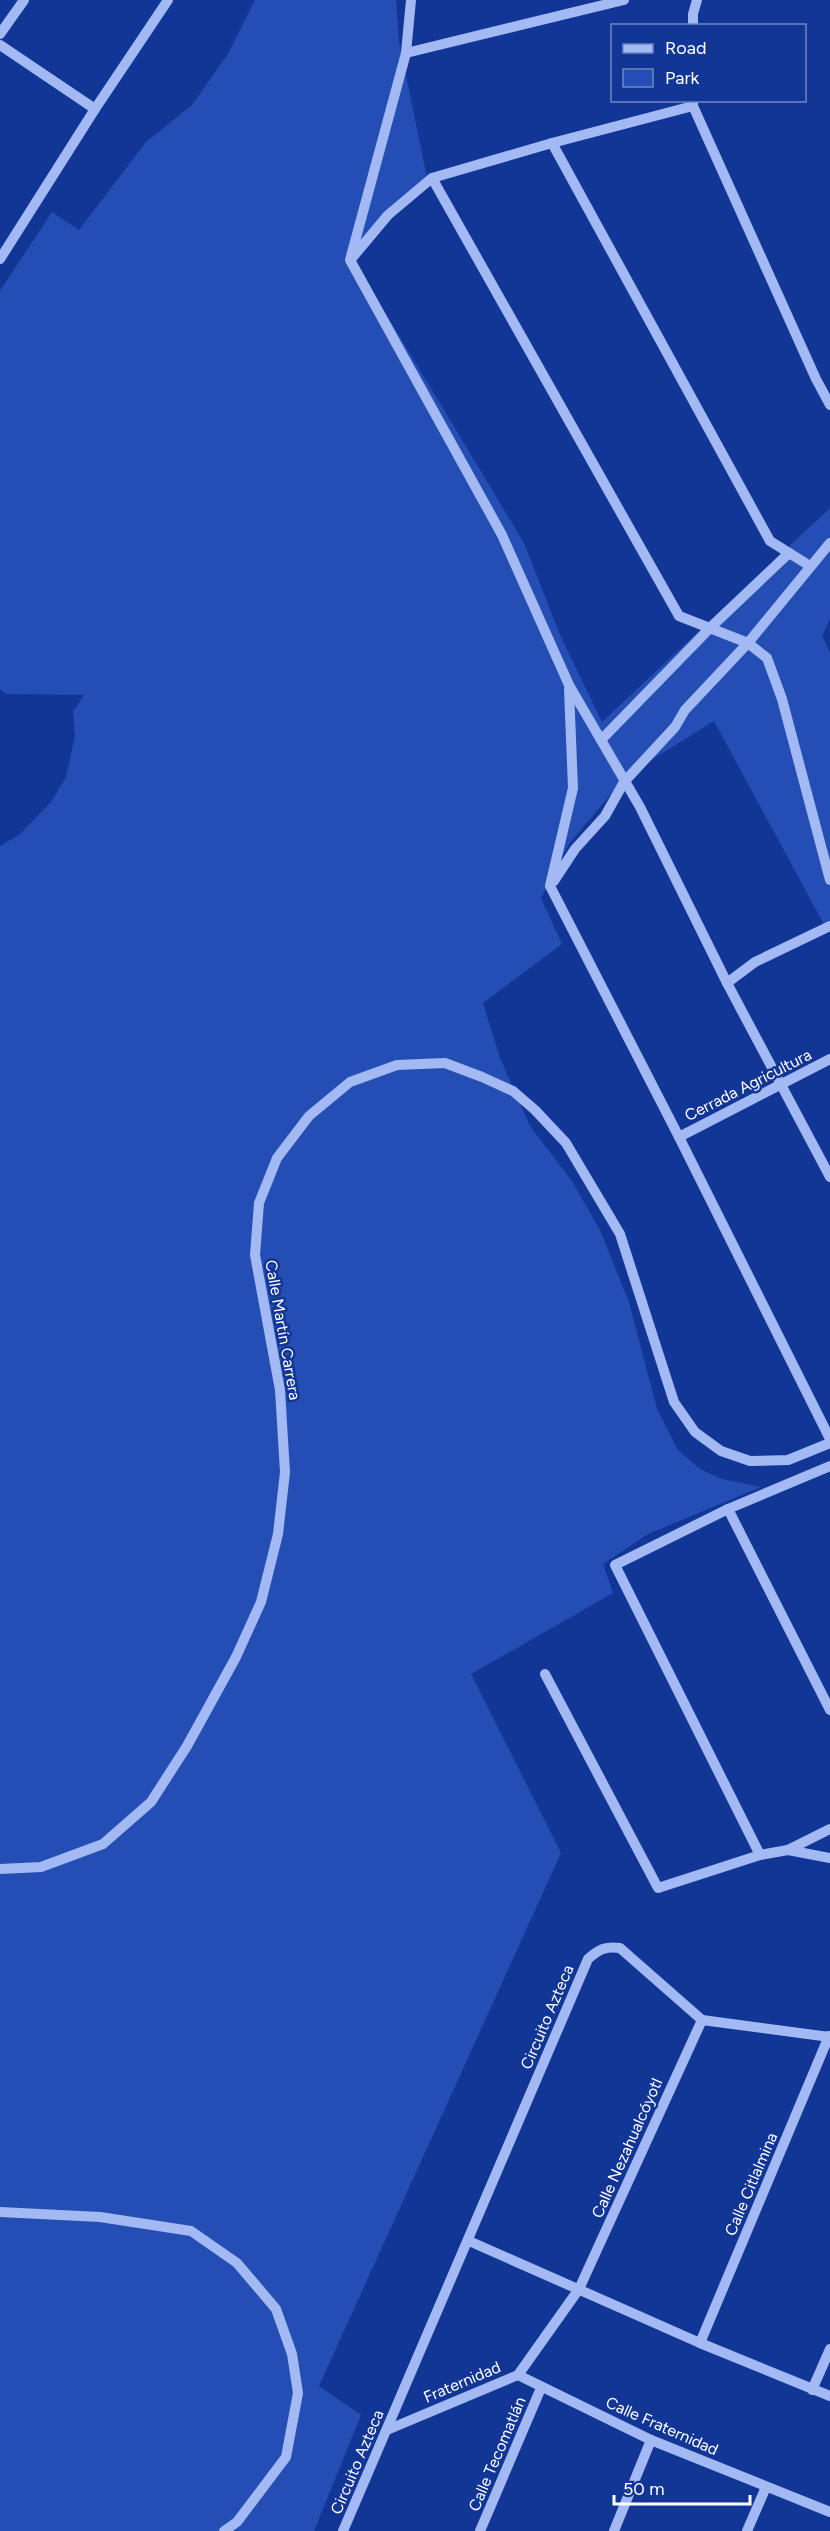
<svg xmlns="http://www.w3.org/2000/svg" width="830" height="2531" font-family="Figtree,sans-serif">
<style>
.green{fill:#254eb5}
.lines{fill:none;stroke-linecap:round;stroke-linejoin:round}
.minor{stroke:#a2b9f3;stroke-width:10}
.labels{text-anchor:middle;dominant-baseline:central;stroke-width:5;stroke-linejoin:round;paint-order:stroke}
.street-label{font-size:16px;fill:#fff;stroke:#123696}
</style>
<rect width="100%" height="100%" fill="#123696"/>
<!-- green -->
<path class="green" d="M255 0H396L399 42 427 177 353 259 524 543 560 635 602 722 830 508V619L822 636 830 652V931L828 932 714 721 627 775 569 844 541 898 562 944 483 1003 500 1058 530 1126 572 1181 600 1230 629 1302 657 1409 678 1450 700 1469 722 1479 761 1487 648 1534 603 1564 613 1593 471 1674 561 1853 319 2386 361 2415 314 2531H0V846L19 835 51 802 66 777 75 736 73 712 84 695 6 694 0 689V291L52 212 79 230 146 142 192 105 228 54Z"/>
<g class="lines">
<!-- minor -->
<g class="minor">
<path d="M411 0 406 53 350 260 502 535 569 685 640 807 727 983 830 1177"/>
<path d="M693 26V14L697 0"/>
<path d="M0 34 24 0"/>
<path d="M0 45 95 109"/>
<path d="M406 53 624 0"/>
<path d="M693 101V106L816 379 830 405"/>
<path d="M552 143 770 541 810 566"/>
<path d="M432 178 679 616 748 643 767 658 782 699 830 880"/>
<path d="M352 258 388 215 432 178 552 143 693 106"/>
<path d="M0 259 95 109 168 0"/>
<path d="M569 689 573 788 550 886 679 1137 830 1439"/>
<path d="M601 740 710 628 789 553"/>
<path d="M554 881 575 849 605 816 624 782 675 727 685 710 748 643 830 543"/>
<path d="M727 983 755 962 830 926"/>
<path d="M679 1137 830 1059"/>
<path d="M728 1509 830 1710"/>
<path d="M545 1674 658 1888 760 1855 788 1850 830 1829"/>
<path d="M788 1850 830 1858"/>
<path d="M760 1855 615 1565 728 1509 830 1466"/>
<path d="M0 1869 41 1867 103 1844 151 1802 187 1746 236 1657 261 1602 278 1534 285 1472 280 1390 255 1255 259 1203 277 1158 309 1116 350 1082 397 1065 445 1063 482 1077 513 1091 535 1110 566 1143 620 1234 674 1402 695 1432 721 1451 750 1461 788 1460 830 1443"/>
<path d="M0 2212 100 2217 191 2231 237 2263 276 2309 292 2354 298 2393 286 2457 237 2522 224 2531"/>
<path d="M469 2241 700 2343 830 2396"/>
<path d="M700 2343 829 2036"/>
<path d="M518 2375 651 2440 830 2512"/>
<path d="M812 2390 830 2349"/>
<path d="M387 2430 518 2375 579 2289 702 2020"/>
<path d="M343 2531 588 1959C599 1949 606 1946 620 1948L702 2020 830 2037"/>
<path d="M480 2531 541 2388"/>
<path d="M614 2531 651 2440"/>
<path d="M747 2531 766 2487"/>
</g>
</g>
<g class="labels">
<!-- street labels -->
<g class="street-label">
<text transform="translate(748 1085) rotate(-27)">Cerrada Agricultura</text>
<text transform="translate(283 1330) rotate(80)">Calle Martín Carrera</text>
<text transform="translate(547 2017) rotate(-67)">Circuito Azteca</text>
<text transform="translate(627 2148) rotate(-66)">Calle Nezahualcóyotl</text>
<text transform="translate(751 2184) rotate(-67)">Calle Citlalmina</text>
<text transform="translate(462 2382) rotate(-23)">Fraternidad</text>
<text transform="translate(662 2426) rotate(24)">Calle Fraternidad</text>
<text transform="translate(497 2454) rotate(-67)">Calle Tecomatlán</text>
<text transform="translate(357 2462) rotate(-67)">Circuito Azteca</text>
</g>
</g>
<!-- legend -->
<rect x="611" y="24" width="195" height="78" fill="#123696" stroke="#7186c0" stroke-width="1.5"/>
<rect x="623" y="44" width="30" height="9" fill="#a2b9f3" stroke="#7186c0" stroke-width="1.5"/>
<text x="665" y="54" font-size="18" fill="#ffffff">Road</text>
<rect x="623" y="69" width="30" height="18" fill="#254eb5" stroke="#7186c0" stroke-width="1.5"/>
<text x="665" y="84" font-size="18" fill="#ffffff">Park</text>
<!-- scale -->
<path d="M614 2495v9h136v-9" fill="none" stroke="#ffffff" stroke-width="3"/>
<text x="623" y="2495" font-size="18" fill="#ffffff" stroke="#123696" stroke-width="4.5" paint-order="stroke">50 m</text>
</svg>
